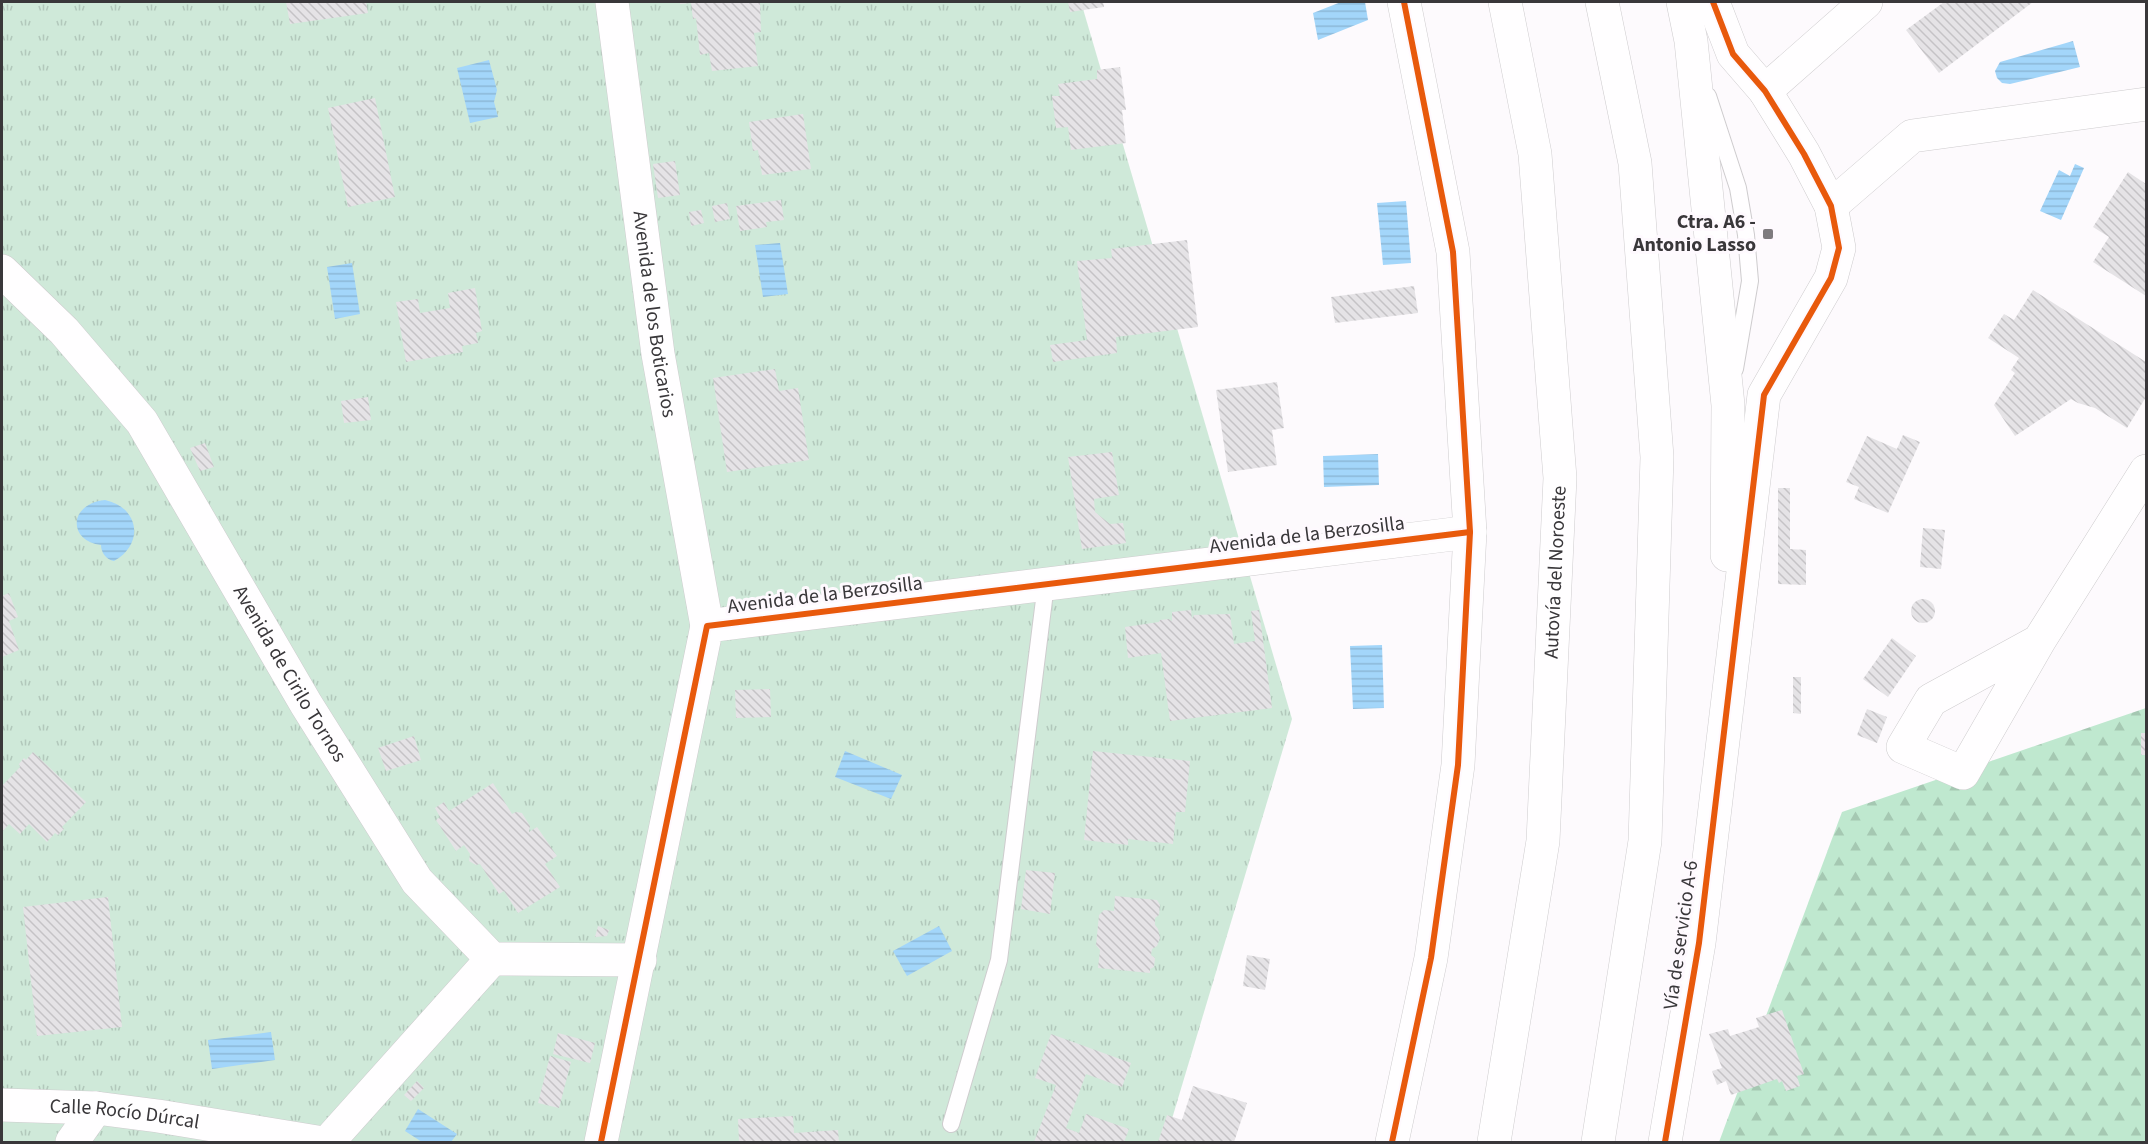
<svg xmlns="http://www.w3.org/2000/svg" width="2148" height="1144" font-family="'Source Sans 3',sans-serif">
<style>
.forest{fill:url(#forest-firs)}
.park{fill:url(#park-tufts)}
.water{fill:url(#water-rules)}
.building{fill:url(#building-back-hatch)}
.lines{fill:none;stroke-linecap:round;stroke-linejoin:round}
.service-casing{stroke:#ceccce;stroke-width:18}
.minor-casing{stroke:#ceccce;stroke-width:34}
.motorway-casing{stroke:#ceccce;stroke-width:34}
.service{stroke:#fffeff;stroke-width:16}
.minor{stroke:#fffeff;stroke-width:33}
.motorway{stroke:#fffeff;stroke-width:33}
.cycleway-casing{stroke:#fef9fe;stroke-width:10}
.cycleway{stroke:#e8590c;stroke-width:6}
.poi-dot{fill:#7e7b7e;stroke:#fef9fe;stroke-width:2}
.labels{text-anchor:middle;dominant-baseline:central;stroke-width:6;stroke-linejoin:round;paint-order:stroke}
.poi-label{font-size:20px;font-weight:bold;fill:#39373a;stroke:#fef9fe;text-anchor:end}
.street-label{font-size:20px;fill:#39373a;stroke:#fef9fe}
</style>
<defs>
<pattern id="forest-firs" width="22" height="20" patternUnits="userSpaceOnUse" patternTransform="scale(1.5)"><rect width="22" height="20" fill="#bfe8cf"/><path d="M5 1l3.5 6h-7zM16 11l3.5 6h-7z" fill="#a5c8b2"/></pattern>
<pattern id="park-tufts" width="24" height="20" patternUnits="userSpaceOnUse" patternTransform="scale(1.5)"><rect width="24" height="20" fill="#cfe9d9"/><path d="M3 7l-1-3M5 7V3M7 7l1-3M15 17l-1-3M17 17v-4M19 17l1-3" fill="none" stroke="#b2c8bb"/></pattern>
<pattern id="water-rules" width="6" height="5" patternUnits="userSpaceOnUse" patternTransform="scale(1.5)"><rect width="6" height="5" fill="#a3d6fa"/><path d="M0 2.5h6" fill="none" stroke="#8db8d7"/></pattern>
<pattern id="building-back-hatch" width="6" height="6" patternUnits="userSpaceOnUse" patternTransform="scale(1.5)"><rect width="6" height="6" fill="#e5e3e6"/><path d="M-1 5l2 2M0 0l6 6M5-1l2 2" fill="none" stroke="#c5c3c6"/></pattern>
</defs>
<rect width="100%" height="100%" fill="#fdfafd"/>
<!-- forest -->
<path class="forest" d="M2146 708V1142H1719L1842 812Z"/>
<!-- park -->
<path class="park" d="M2 2H1081L1292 719 1165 1142H2Z"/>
<!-- water -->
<g class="water">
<path d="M1341 2H1365L1368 20 1318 40 1313 13Z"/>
<path d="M2073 41 2080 67 2010 84 2002 83 1997 78 1995 71 2000 62Z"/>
<path d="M489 60 497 90 494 102 498 117 470 123 457 68Z"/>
<path d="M2075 164 2084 168 2061 220 2040 211 2059 170 2070 176Z"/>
<path d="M1406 201 1411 263 1383 265 1377 203Z"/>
<path d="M780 243 788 294 763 297 755 245Z"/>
<path d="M352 263 360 314 335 319 327 267Z"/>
<path d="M1378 454 1379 485 1324 487 1323 456Z"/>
<path d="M105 500C139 507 145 544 114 561 106 560 101 552 101 545 68 541 68 504 105 500Z"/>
<path d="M1382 645 1384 708 1353 709 1350 646Z"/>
<path d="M845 751 902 775 891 799 835 777Z"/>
<path d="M939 926 952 951 907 976 893 951Z"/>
<path d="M271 1032 275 1060 212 1069 208 1040Z"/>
<path d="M418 1109 457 1134 451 1142H422L405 1131Z"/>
</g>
<!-- building -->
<g class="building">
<path d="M286 2H366L368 13 290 24Z"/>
<path d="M680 2H760L761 32 754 33 758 66 712 71 709 53 700 55 696 18 693 19 691 3 680 4Z"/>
<path d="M1068 2H1103L1104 7 1070 12Z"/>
<path d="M1944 2H2033L1939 73 1906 30Z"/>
<path d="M1120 67 1126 110H1122L1126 143 1071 150 1068 127 1056 128 1052 96H1060L1058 84 1097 79V70Z"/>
<path d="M375 98 395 197 348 207 328 108Z"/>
<path d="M803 114 811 169 762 175 758 150 753 151 749 122Z"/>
<path d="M675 161 680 195 658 198 653 164Z"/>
<path d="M2128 172 2146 184V296L2093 262 2109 237 2093 227Z"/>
<path d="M781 200 784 220 766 222 767 227 740 231 736 206Z"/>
<path d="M727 203 730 219 715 222 712 206Z"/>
<path d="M701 210 704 223 691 226 689 212Z"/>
<path d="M1187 240 1198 327 1116 337 1117 353 1053 362 1050 345 1087 340 1077 261 1112 258 1111 249Z"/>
<path d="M1414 286 1418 313 1335 323 1331 297Z"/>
<path d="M475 288 482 331 476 333 478 343 462 346 463 352 406 362 396 302 418 299 420 313 450 308 448 293Z"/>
<path d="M2033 290 2146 362V397L2127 428 2095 408 2078 403 2071 399 2015 436 1994 405 2015 373 2011 370 2019 358 1988 338 2004 314 2014 320Z"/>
<path d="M775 369 779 391 798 388 809 460 727 472 713 378Z"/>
<path d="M1277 382 1284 428 1272 430 1277 465 1228 472 1216 390Z"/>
<path d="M368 397 371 420 344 423 341 401Z"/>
<path d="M1903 435 1920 442 1888 513 1854 499 1859 487 1846 482 1867 436 1897 449Z"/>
<path d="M205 443 214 467 200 471 190 448Z"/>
<path d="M1112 452 1119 495 1094 499 1095 512 1110 524 1123 523 1126 543 1082 549 1068 457Z"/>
<path d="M1778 488H1790V549L1806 550V585L1778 584Z"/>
<path d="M1923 528 1945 530 1941 569 1920 567Z"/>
<path d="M9 593 18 617 9 621 19 650 2 657V596Z"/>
<circle cx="1923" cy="611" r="12"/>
<path d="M1191 610 1192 619 1194 615 1230 614 1234 644 1255 641 1251 611 1259 610 1272 708 1170 721 1161 653 1128 658 1125 627 1159 622 1160 620 1169 619 1172 621V612Z"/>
<path d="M1892 638 1916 656 1888 697 1863 679Z"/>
<path d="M1793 677H1801V714L1793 713Z"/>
<path d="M770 689 771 717 736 718 735 690Z"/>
<path d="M1867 709 1887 717 1877 743 1857 735Z"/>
<rect x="2141" y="733" width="5" height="22"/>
<path d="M414 736 421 760 386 771 378 748Z"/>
<path d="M1093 751 1190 761 1185 812H1176L1173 844 1128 839V845L1084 840Z"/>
<path d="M33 752 86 802 62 827 64 829 58 835 55 833 47 842 29 824 20 834 9 824 2 832V786L20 767 19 764 24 758 26 760Z"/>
<path d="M493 783 512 814 516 812 522 813 530 826 529 832 537 827 557 856 545 864 560 887 518 913 504 891 499 894 480 864 476 865 469 861 470 854 464 845 456 851 436 820 440 817 435 808 444 802 449 811Z"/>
<path d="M1026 870 1055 873 1050 914 1021 909Z"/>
<path d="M1115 896 1157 900 1160 905 1159 915 1155 918V925L1158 929 1160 938 1157 946 1152 949 1151 955 1155 958 1154 967 1150 969V973L1098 968 1100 950 1096 945 1099 915 1104 910 1114 911Z"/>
<path d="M108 897 122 1027 37 1036 23 907Z"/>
<path d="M598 926 609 930 607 936 595 937Z"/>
<path d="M1247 955 1270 959 1265 990 1243 986Z"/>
<path d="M1782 1010 1804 1074 1797 1076 1800 1086 1786 1091 1782 1081 1779 1083 1777 1079 1731 1095 1726 1081 1717 1085 1712 1071 1722 1068 1709 1034 1728 1029 1730 1036 1759 1027 1756 1018Z"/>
<path d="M558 1033 595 1043 590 1063 553 1054Z"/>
<path d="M1051 1034 1131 1063 1122 1087 1086 1074 1066 1128 1079 1133 1086 1114 1129 1129 1124 1142H1034L1056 1085 1035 1078Z"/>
<path d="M550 1056 571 1062 559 1108 538 1103Z"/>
<path d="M417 1081 424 1088 411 1101 404 1095Z"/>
<path d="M1193 1086 1247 1103 1234 1142H1158L1167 1115 1182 1120Z"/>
<path d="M793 1116 794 1133 838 1130 839 1142H739L738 1119Z"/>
</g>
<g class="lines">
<!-- service casing -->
<g class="service-casing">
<g id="service">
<path d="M1708 96 1738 188 1746 235 1750 281 1735 369"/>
<path d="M951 1124 999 960 1046 584"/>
</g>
</g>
<!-- minor casing -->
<g class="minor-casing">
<g id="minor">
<path id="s1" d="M612 2 658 354 707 626"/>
<path d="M1683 2 1691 41 1728 405 1727 555"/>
<path d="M1765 91 1866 2"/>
<path d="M1831 206 1912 136 2146 104"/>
<path id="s2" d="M2 271 64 331 142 422 306 704 417 881 492 959 640 960"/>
<path d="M2039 641 1931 700 1903 747 1963 773 2039 641 2146 471"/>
<path id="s3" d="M2 1105 96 1108 158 1116 317 1142"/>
<path d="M72 1142 96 1108"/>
<path d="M328 1142 492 959"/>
<path d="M601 1142 707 626 1470 532"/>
<path d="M1392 1142 1431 958 1458 765 1470 532 1453 252 1404 2"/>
<path d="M1665 1142 1699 943 1764 395 1831 278 1839 248 1831 206 1804 154 1765 91 1733 54 1713 2"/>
</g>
</g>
<!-- motorway casing -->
<g class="motorway-casing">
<g id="motorway">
<path id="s4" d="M1494 1142 1543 841 1560 478 1535 154 1505 2"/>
<path d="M1598 1142 1645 841 1657 457 1635 163 1602 2"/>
</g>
</g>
<!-- service -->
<use href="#service" class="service"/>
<!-- minor -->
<use href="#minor" class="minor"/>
<!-- motorway -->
<use href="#motorway" class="motorway"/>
<!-- cycleway casing -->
<g class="cycleway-casing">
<g id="cycleway">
<path d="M601 1142 707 626 1470 532"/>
<path d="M1392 1142 1431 958 1458 765 1470 532 1453 252 1404 2"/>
<path d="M1665 1142 1699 943 1764 395 1831 278 1839 248 1831 206 1804 154 1765 91 1733 54 1713 2"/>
</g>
</g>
<!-- cycleway -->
<use href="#cycleway" class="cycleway"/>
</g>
<!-- markers -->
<rect class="poi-dot" x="1762" y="228" width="12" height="12" rx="3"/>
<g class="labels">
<!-- poi labels -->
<g class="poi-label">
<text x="1756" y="222">Ctra. A6 -<tspan x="1756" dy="23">Antonio Lasso</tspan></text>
</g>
<!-- street labels -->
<g class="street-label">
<text stroke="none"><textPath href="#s1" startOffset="315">Avenida de los Boticarios</textPath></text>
<text transform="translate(1307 535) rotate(-7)">Avenida de la Berzosilla</text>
<text stroke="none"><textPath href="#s4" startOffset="574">Autovía del Noroeste</textPath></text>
<text transform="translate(825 595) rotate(-7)">Avenida de la Berzosilla</text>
<text stroke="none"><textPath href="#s2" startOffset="498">Avenida de Cirilo Tornos</textPath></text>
<text transform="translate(1681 935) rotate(-82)">Vía de servicio A-6</text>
<text stroke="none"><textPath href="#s3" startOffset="123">Calle Rocío Dúrcal</textPath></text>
</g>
</g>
<!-- border -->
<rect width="2148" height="1144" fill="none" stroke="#39373a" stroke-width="6"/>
</svg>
